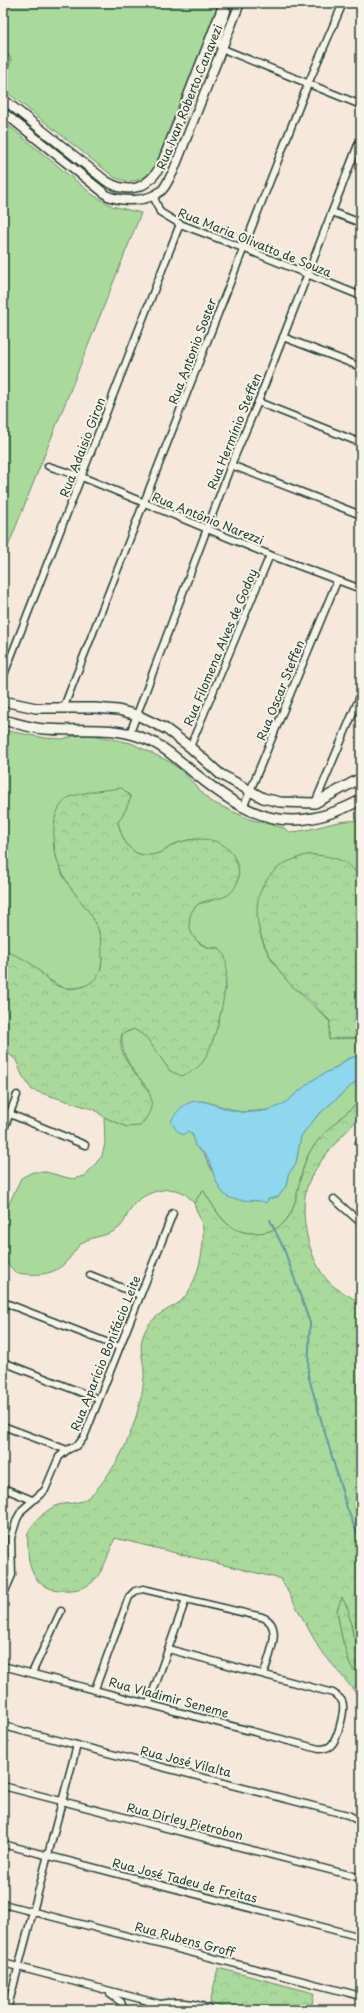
<svg xmlns="http://www.w3.org/2000/svg" width="364" height="2013" font-family="'Playpen Sans',sans-serif">
<style>
.grass{fill:#aada9b;stroke:#648c68}
.forest{fill:url(#forest-crowns);stroke:#648c68}
.wetland{fill:url(#wetland-marsh);stroke:#648c68}
.water{fill:#8ed7ef;stroke:#6299a4}
.lines{fill:none;stroke-linecap:round;stroke-linejoin:round}
.stream{stroke:#6299a4;stroke-width:2}
.minor-casing{stroke:#1f3d34;stroke-width:9}
.tertiary-casing{stroke:#1f3d34;stroke-width:11}
.secondary-casing{stroke:#1f3d34;stroke-width:12}
.minor{stroke:#f7f3e8;stroke-width:6}
.tertiary{stroke:#f7f3e8;stroke-width:8}
.secondary{stroke:#f7f3e8;stroke-width:9}
.labels{text-anchor:middle;dominant-baseline:central;stroke-width:4;stroke-linejoin:round;paint-order:stroke}
.street-label{font-size:12px;fill:#1f3d34;stroke:#f7f3e8}
</style>
<defs>
<pattern id="forest-crowns" width="20" height="18" patternUnits="userSpaceOnUse"><rect width="20" height="18" fill="#aada9b"/><path d="M2 6a3 3 0 1 1 6 0M12 15a3 3 0 1 1 6 0" fill="none" stroke="#92bc86"/></pattern>
<pattern id="wetland-marsh" width="20" height="14" patternUnits="userSpaceOnUse"><rect width="20" height="14" fill="#aada9b"/><path d="M1 5h8M5 5V1M11 12h8M15 12V8" fill="none" stroke="#92bc86"/></pattern>
</defs>
<rect width="100%" height="100%" fill="#f7e8dc"/>
<filter id="ink" filterUnits="userSpaceOnUse"><feTurbulence type="fractalNoise" baseFrequency=".025" numOctaves="2"/><feDisplacementMap in="SourceGraphic" scale="8" xChannelSelector="R" yChannelSelector="G"/><feConvolveMatrix kernelMatrix="1 2 1 2 8 2 1 2 1" color-interpolation-filters="sRGB"/></filter>
<g filter="url(#ink)">
<!-- grass -->
<g class="grass">
<path d="M3 3H219L156 167C142 181 133 185 114 177L3 89V77H6L11 59 4 47Z"/>
<path d="M3 121 93 195 112 206 141 213 3 559Z"/>
<path d="M3 730 45 738 63 739 77 735H93L131 743 170 762 182 771 210 801 249 819 284 828 289 832C313 832 336 818 361 821V881L357 871C340 864 314 847 297 859 291 863 286 869 281 874 275 879 265 886 261 893 258 898 258 907 258 914 257 961 300 991 330 1022L329 1039 361 1038V1056L348 1058 338 1066 313 1080 280 1107 267 1110 241 1112 203 1101 190 1103 188 1131 195 1139V1146L204 1154 223 1193 256 1201 268 1199 286 1186 288 1175 296 1163 301 1136 317 1116 361 1077V1100C344 1116 324 1130 311 1150 291 1181 306 1234 253 1233 226 1233 216 1210 203 1190L194 1203C191 1200 188 1196 185 1194 171 1184 145 1192 134 1204 128 1210 126 1221 120 1227 109 1237 95 1235 83 1242 75 1248 72 1257 65 1263 51 1277 34 1275 16 1273L7 1263 3 1255V1217L21 1178 33 1172H46L72 1179 85 1176 102 1156 105 1143 104 1117 127 1127 149 1091C135 1072 120 1058 122 1034L134 1029 146 1037 154 1048 203 1061 213 1038 226 986 220 948 207 947 195 940 189 928V914L198 904 211 901 238 879C239 864 236 857 224 848 208 837 193 837 175 844 170 846 166 850 162 852 135 863 123 845 118 822L125 811 108 790 81 794 53 837 54 851 63 876 96 921 103 948 102 962 99 975 90 985 77 988H63L51 981 31 964 3 950Z"/>
</g>
<!-- forest -->
<g class="forest">
<path d="M3 46 11 59 6 77H3Z"/>
<path d="M122 788 131 797 125 811 118 822C123 845 135 863 162 852 166 850 170 846 175 844 195 836 223 836 234 857 239 866 240 874 237 883 229 905 207 895 196 906 183 919 190 942 207 947 211 948 216 948 220 948 222 952 226 957 226 962 229 984 216 1045 202 1063 196 1070 190 1072 182 1076L170 1071 146 1037 134 1029 122 1034C121 1038 120 1043 121 1047 127 1078 172 1091 140 1126L127 1127 104 1117 95 1110 32 1090 22 1075 16 1060 3 1049V950C12 954 22 957 30 963 41 971 50 986 64 988 75 990 87 987 95 979 101 973 102 965 102 957 103 913 78 907 63 874 55 859 53 844 54 827 54 817 59 804 68 798 76 793 111 789 122 788Z"/>
<path d="M306 855C328 855 351 858 361 881V1038L345 1037 329 1040 330 1021C321 1012 312 1001 302 993 298 990 293 988 290 984 260 950 237 896 283 864 290 860 299 858 306 855Z"/>
<path d="M361 1100V1115C344 1135 324 1153 311 1177 296 1205 307 1258 328 1281 336 1290 350 1296 361 1303V1653L353 1636 351 1622 342 1598 337 1610 342 1638 350 1665 361 1677V1701L352 1688 319 1648 281 1579 115 1538C102 1568 100 1593 60 1590 36 1589 28 1570 28 1548 28 1544 27 1537 28 1533 31 1524 49 1507 58 1505 65 1503 75 1504 82 1501 93 1496 102 1483 109 1473 127 1450 142 1406 144 1377 145 1363 138 1349 143 1336 149 1318 162 1313 177 1304 196 1292 205 1250 203 1229 202 1221 196 1211 194 1203L203 1190C216 1210 225 1233 253 1233 306 1234 291 1182 311 1150 324 1130 344 1116 361 1100Z"/>
<path d="M218 1968 314 1993 311 2010H231L210 2003Z"/>
</g>
<!-- wetland -->
<path class="wetland" d="M342 1597 348 1609 353 1636 361 1653V1677L350 1665 342 1638 337 1610Z"/>
<!-- water -->
<path class="water" d="M361 1056V1077L317 1116 301 1136 296 1163 288 1175 286 1186 278 1197 268 1199 266 1203C255 1197 236 1205 224 1194 214 1184 213 1165 205 1154 202 1151 198 1149 195 1146L193 1135 188 1131 183 1135 176 1130 171 1121C192 1085 212 1108 240 1112 249 1113 259 1112 268 1110 287 1106 297 1091 313 1080 320 1075 329 1072 337 1067 348 1059 346 1058 361 1056Z"/>
<g class="lines">
<!-- stream -->
<path class="stream" d="M270 1220 284 1249 310 1323 308 1375 347 1508 361 1543"/>
<!-- minor casing -->
<g class="minor-casing">
<g id="minor">
<path d="M223 49 361 105"/>
<path d="M153 195 160 212 180 224 243 248 361 296"/>
<path d="M332 212 361 223"/>
<path d="M283 337 361 367"/>
<path d="M258 402 361 443"/>
<path d="M231 465 361 515"/>
<path d="M48 466 82 477 270 555 361 589"/>
<path d="M3 677 180 224"/>
<path d="M63 709 308 84 343 3"/>
<path d="M130 733 231 465 258 402 361 137"/>
<path d="M190 747 270 555"/>
<path d="M315 803 361 694"/>
<path d="M243 808 337 581"/>
<path d="M10 1114 85 1145"/>
<path d="M3 1131 17 1095"/>
<path d="M359 1143 361 1145"/>
<path d="M334 1199 361 1223"/>
<path d="M90 1275 140 1295"/>
<path d="M3 1302 119 1347"/>
<path d="M3 1362 98 1399"/>
<path d="M3 1426 67 1450"/>
<path d="M3 1488 32 1500"/>
<path d="M3 1596 12 1575 11 1538 17 1519 22 1510 45 1490 59 1457 67 1450 78 1445 84 1437 173 1213"/>
<path d="M3 1666 319 1749C324 1749 330 1748 333 1743 338 1736 346 1709 342 1701 340 1698 336 1695 333 1693L168 1649"/>
<path d="M32 1673 61 1611"/>
<path d="M95 1689 129 1597 135 1591 143 1589 262 1617C285 1625 268 1657 264 1674"/>
<path d="M149 1703 186 1599"/>
<path d="M3 1726 348 1815 361 1822"/>
<path d="M3 1786 361 1878"/>
<path d="M3 1844 361 1937"/>
<path d="M3 1904 361 1996"/>
<path d="M361 1936V1949"/>
<path d="M3 1963 160 2004"/>
<path d="M110 1994 121 2002 124 2010"/>
<path d="M7 2010 77 1745"/>
</g>
</g>
<!-- tertiary casing -->
<g class="tertiary-casing">
<g id="tertiary">
<path d="M223 49 217 40 226 11"/>
<path d="M3 99 106 181C129 195 148 189 161 165L224 3"/>
<path d="M3 112 108 196C124 202 147 202 161 191 166 187 169 178 173 172L240 3"/>
</g>
</g>
<!-- secondary casing -->
<g class="secondary-casing">
<g id="secondary">
<path d="M3 701 36 708H95L118 710 137 715 166 729 190 747 220 774 263 798 280 802 315 803 361 778"/>
<path d="M3 720C16 723 31 728 44 729 79 732 109 725 143 738 162 744 178 760 193 772 252 820 290 837 361 800"/>
<path d="M142 2010C165 2003 186 2001 208 2010"/>
</g>
</g>
<!-- minor -->
<use href="#minor" class="minor"/>
<!-- tertiary -->
<use href="#tertiary" class="tertiary"/>
<!-- secondary -->
<use href="#secondary" class="secondary"/>
</g>
</g>
<g class="labels">
<!-- street labels -->
<g class="street-label">
<text transform="translate(189 97) rotate(-68)">Rua Ivan Roberto Canavezi</text>
<text transform="translate(255 242) rotate(22)">Rua Maria Olivatto de Souza</text>
<text transform="translate(192 351) rotate(-69)">Rua Antonio Soster</text>
<text transform="translate(234 431) rotate(-68)">Rua Hermínio Steffen</text>
<text transform="translate(82 447) rotate(-69)">Rua Adaisio Giron</text>
<text transform="translate(208 518) rotate(22)">Rua Antônio Narezzi</text>
<text transform="translate(220 647) rotate(-67)">Rua Filomena Alves de Godoy</text>
<text transform="translate(280 690) rotate(-68)">Rua Oscar Steffen</text>
<text transform="translate(105 1353) rotate(-68)">Rua Aparício Bonifácio Leite</text>
<text transform="translate(169 1697) rotate(15)">Rua Vladimir Seneme</text>
<text transform="translate(186 1761) rotate(14)">Rua José Vilalta</text>
<text transform="translate(185 1821) rotate(14)">Rua Dirley Pietrobon</text>
<text transform="translate(185 1880) rotate(14)">Rua José Tadeu de Freitas</text>
<text transform="translate(185 1939) rotate(15)">Rua Rubens Groff</text>
</g>
</g>
<!-- margin -->
<rect width="364" height="2013" fill="none" stroke="#f7f3e8" stroke-width="16"/>
<rect x="8" y="8" width="348" height="1997" fill="none" stroke="#1f3d34" stroke-width="1.5" filter="url(#ink)"/>
</svg>
